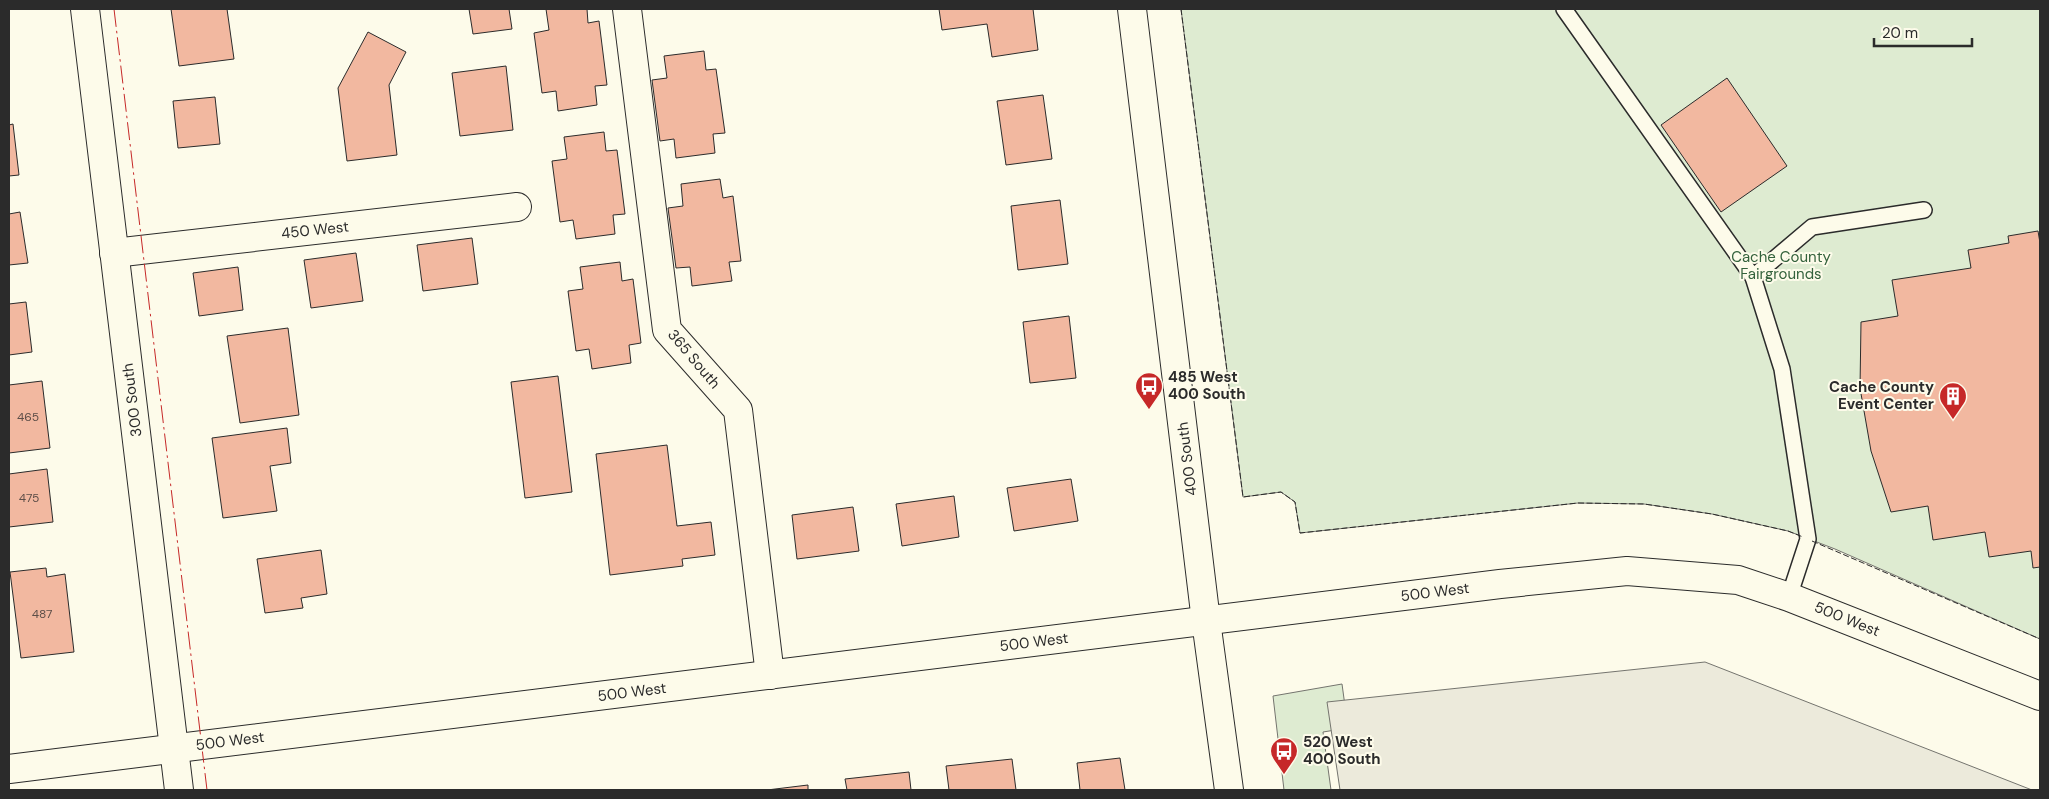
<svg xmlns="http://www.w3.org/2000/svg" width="2049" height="799" font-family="'DM Sans',sans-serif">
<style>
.green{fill:#deebd1;stroke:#74746e}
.parking{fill:#eceadb;stroke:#74746e}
.building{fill:#f2b8a0;stroke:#2b2b2b}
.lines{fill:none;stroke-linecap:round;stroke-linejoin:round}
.service-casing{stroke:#2b2b2b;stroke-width:18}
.minor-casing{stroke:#2b2b2b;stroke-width:30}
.tertiary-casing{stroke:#2b2b2b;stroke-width:30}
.service{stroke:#fdfbea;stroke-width:15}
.minor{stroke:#fdfbea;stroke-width:28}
.tertiary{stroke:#fdfbea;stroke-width:28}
.fence{stroke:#2b2b2b;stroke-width:1;stroke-dasharray:6 2.5;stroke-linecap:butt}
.power{stroke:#c62828;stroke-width:1;stroke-dasharray:18 4 2.5 4;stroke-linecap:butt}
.labels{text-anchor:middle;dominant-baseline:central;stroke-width:4;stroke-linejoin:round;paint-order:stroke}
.number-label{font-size:12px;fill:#5d4e48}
.street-label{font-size:15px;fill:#2b2b2b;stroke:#fdfbea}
.park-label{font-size:15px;fill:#34623c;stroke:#fdfbea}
.poi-label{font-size:15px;font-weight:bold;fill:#2b2b2b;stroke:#fdfbea;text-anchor:start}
</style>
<rect width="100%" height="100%" fill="#fdfbea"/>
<!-- green -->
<g class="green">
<path d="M1181 9H2040V639L1835 549 1788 531 1712 514 1644 504 1578 503 1300 533 1295 502 1281 492 1243 497Z"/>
<path d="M1342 684 1348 728 1323 732 1331 790H1284L1273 696Z"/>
</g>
<!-- parking -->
<path class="parking" d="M1705 662 2032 790H1340L1327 702Z"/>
<!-- building -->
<g class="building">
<path d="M171 9H227L234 59 179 66Z"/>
<path d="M469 9H509L512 29 473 34Z"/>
<path d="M546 9H587L588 23 599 21 607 85 595 86 597 105 558 111 556 91 542 93 534 33 549 30Z"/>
<path d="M939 9H1033L1038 50 992 57 987 24 942 30Z"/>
<path d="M368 32 406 52 389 85 397 155 347 161 338 88Z"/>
<path d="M704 51 706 70 716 69 725 133 713 134 715 153 676 158 674 139 660 141 652 80 667 78 664 56Z"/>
<path d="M506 66 513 130 460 136 452 73Z"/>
<path d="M1727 78 1787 166 1721 212 1661 125Z"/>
<path d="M1043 95 1052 159 1006 165 997 101Z"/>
<path d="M215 97 220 144 178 148 173 101Z"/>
<path d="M13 124 19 175 9 176V125Z"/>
<path d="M604 132 606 151 617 150 625 214 613 215 615 234 576 239 573 220 560 222 552 161 567 159 564 137Z"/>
<path d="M720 179 723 198 733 196 741 261 729 262 732 281 692 286 690 267 676 268 668 208 683 206 681 184Z"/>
<path d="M1060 200 1068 264 1018 270 1011 206Z"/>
<path d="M20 212 28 263 9 265V214Z"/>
<path d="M2038 231 2040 243V567L2033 568 2031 551 1989 557 1985 532 1933 540 1928 506 1891 512 1871 451 1860 388 1861 322 1898 316 1892 280 1971 268 1968 250 2009 243 2008 236Z"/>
<path d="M472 238 478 284 423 291 417 245Z"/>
<path d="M356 253 363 301 311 308 304 260Z"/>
<path d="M620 262 622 281 633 279 641 343 629 345 631 363 592 369 589 349 576 351 568 291 583 289 580 267Z"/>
<path d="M238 267 243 310 199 316 193 273Z"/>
<path d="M26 302 32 352 9 355V304Z"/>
<path d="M1069 316 1076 378 1030 383 1023 322Z"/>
<path d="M288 328 299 415 240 423 227 336Z"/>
<path d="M558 376 572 492 525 498 511 382Z"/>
<path d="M42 381 50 448 9 453V385Z"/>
<path d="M287 428 291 463 270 466 277 511 223 518 212 438Z"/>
<path d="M667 445 677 526 711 522 715 555 682 559 683 566 610 575 596 454Z"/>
<path d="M47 469 53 522 9 527V474Z"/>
<path d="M1071 479 1078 521 1014 531 1007 488Z"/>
<path d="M954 496 959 537 902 546 896 504Z"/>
<path d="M853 507 859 551 797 559 792 515Z"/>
<path d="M321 550 327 594 301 598 303 608 265 613 257 559Z"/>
<path d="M46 568 47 577 65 574 74 652 21 658 10 572Z"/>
<path d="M1120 758 1125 790H1080L1077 763Z"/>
<path d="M1012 759 1016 790H949L946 766Z"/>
<path d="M909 772 911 790H847L845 779Z"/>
<path d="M808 785V790H767Z"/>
</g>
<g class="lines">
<!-- service casing -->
<g class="service-casing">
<g id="service">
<path d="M1564 9 1753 277 1782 369 1808 539 1789 597"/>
<path d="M1753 277 1812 227 1924 210"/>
</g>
</g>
<!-- minor casing -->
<g class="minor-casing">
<g id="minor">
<path d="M627 9 667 330 738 410 770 675"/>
<path d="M1132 9 1206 621 1229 790"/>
<path d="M114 253 517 207"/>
</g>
</g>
<!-- tertiary casing -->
<g class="tertiary-casing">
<g id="tertiary">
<path d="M85 9 179 790"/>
<path d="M9 769 1500 584 1627 571 1738 580 1789 597 2040 696"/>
</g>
</g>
<!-- service -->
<use href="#service" class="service"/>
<!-- minor -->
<use href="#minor" class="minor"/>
<!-- tertiary -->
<use href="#tertiary" class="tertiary"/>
<!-- fence -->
<g class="fence">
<path d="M1181 9 1243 497 1281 492 1295 502 1300 533 1578 503 1644 504 1712 514 1788 531 1803 537"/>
<path d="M1812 541 2040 639"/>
</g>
<!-- power -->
<path class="power" d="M114 9 207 790"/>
</g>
<!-- icons -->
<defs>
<g id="bus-pin" transform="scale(1.4375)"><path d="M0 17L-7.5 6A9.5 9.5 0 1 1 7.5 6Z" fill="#c62828" stroke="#fdfbea"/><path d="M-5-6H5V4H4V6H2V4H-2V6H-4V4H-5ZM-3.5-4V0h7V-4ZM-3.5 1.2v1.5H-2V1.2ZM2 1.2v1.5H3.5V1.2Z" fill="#fff"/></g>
<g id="building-pin" transform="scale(1.4375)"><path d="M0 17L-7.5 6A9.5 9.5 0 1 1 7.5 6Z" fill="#c62828" stroke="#fdfbea"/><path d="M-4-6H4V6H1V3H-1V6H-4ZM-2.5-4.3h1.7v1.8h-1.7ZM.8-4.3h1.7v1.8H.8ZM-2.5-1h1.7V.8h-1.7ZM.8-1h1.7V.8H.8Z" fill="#fff"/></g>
</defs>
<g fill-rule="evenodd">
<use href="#bus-pin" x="1149" y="386"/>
<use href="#building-pin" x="1953" y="396"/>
<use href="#bus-pin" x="1284" y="751"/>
</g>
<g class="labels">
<!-- number labels -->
<g class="number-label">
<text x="28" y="417">465</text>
<text x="29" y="498">475</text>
<text x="42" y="614">487</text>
</g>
<!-- street labels -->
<g class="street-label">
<text transform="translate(315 230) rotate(-6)">450 West</text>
<text transform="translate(694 359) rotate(50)">365 South</text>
<text transform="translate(132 400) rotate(-97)">300 South</text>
<text transform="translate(1187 459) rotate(-97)">400 South</text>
<text transform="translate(1435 592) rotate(-7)">500 West</text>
<text transform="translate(1847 619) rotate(22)">500 West</text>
<text transform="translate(1034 642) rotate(-7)">500 West</text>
<text transform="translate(632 692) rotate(-7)">500 West</text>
<text transform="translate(230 741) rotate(-7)">500 West</text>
</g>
<!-- park labels -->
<g class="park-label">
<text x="1781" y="257">Cache County<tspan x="1781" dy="17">Fairgrounds</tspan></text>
</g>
<!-- poi labels -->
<g class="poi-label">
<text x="1168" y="377">485 West<tspan x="1168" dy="17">400 South</tspan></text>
<text x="1934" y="387" text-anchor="end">Cache County<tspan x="1934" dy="17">Event Center</tspan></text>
<text x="1303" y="742">520 West<tspan x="1303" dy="17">400 South</tspan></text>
</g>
</g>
<!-- border -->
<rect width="2049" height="799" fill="none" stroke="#2b2b2b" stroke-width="20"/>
<!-- scale -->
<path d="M1874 38v8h98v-8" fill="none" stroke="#2b2b2b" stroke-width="2.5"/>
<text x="1882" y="38" font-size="15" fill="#2b2b2b" stroke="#fdfbea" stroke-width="4" paint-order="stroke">20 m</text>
</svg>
